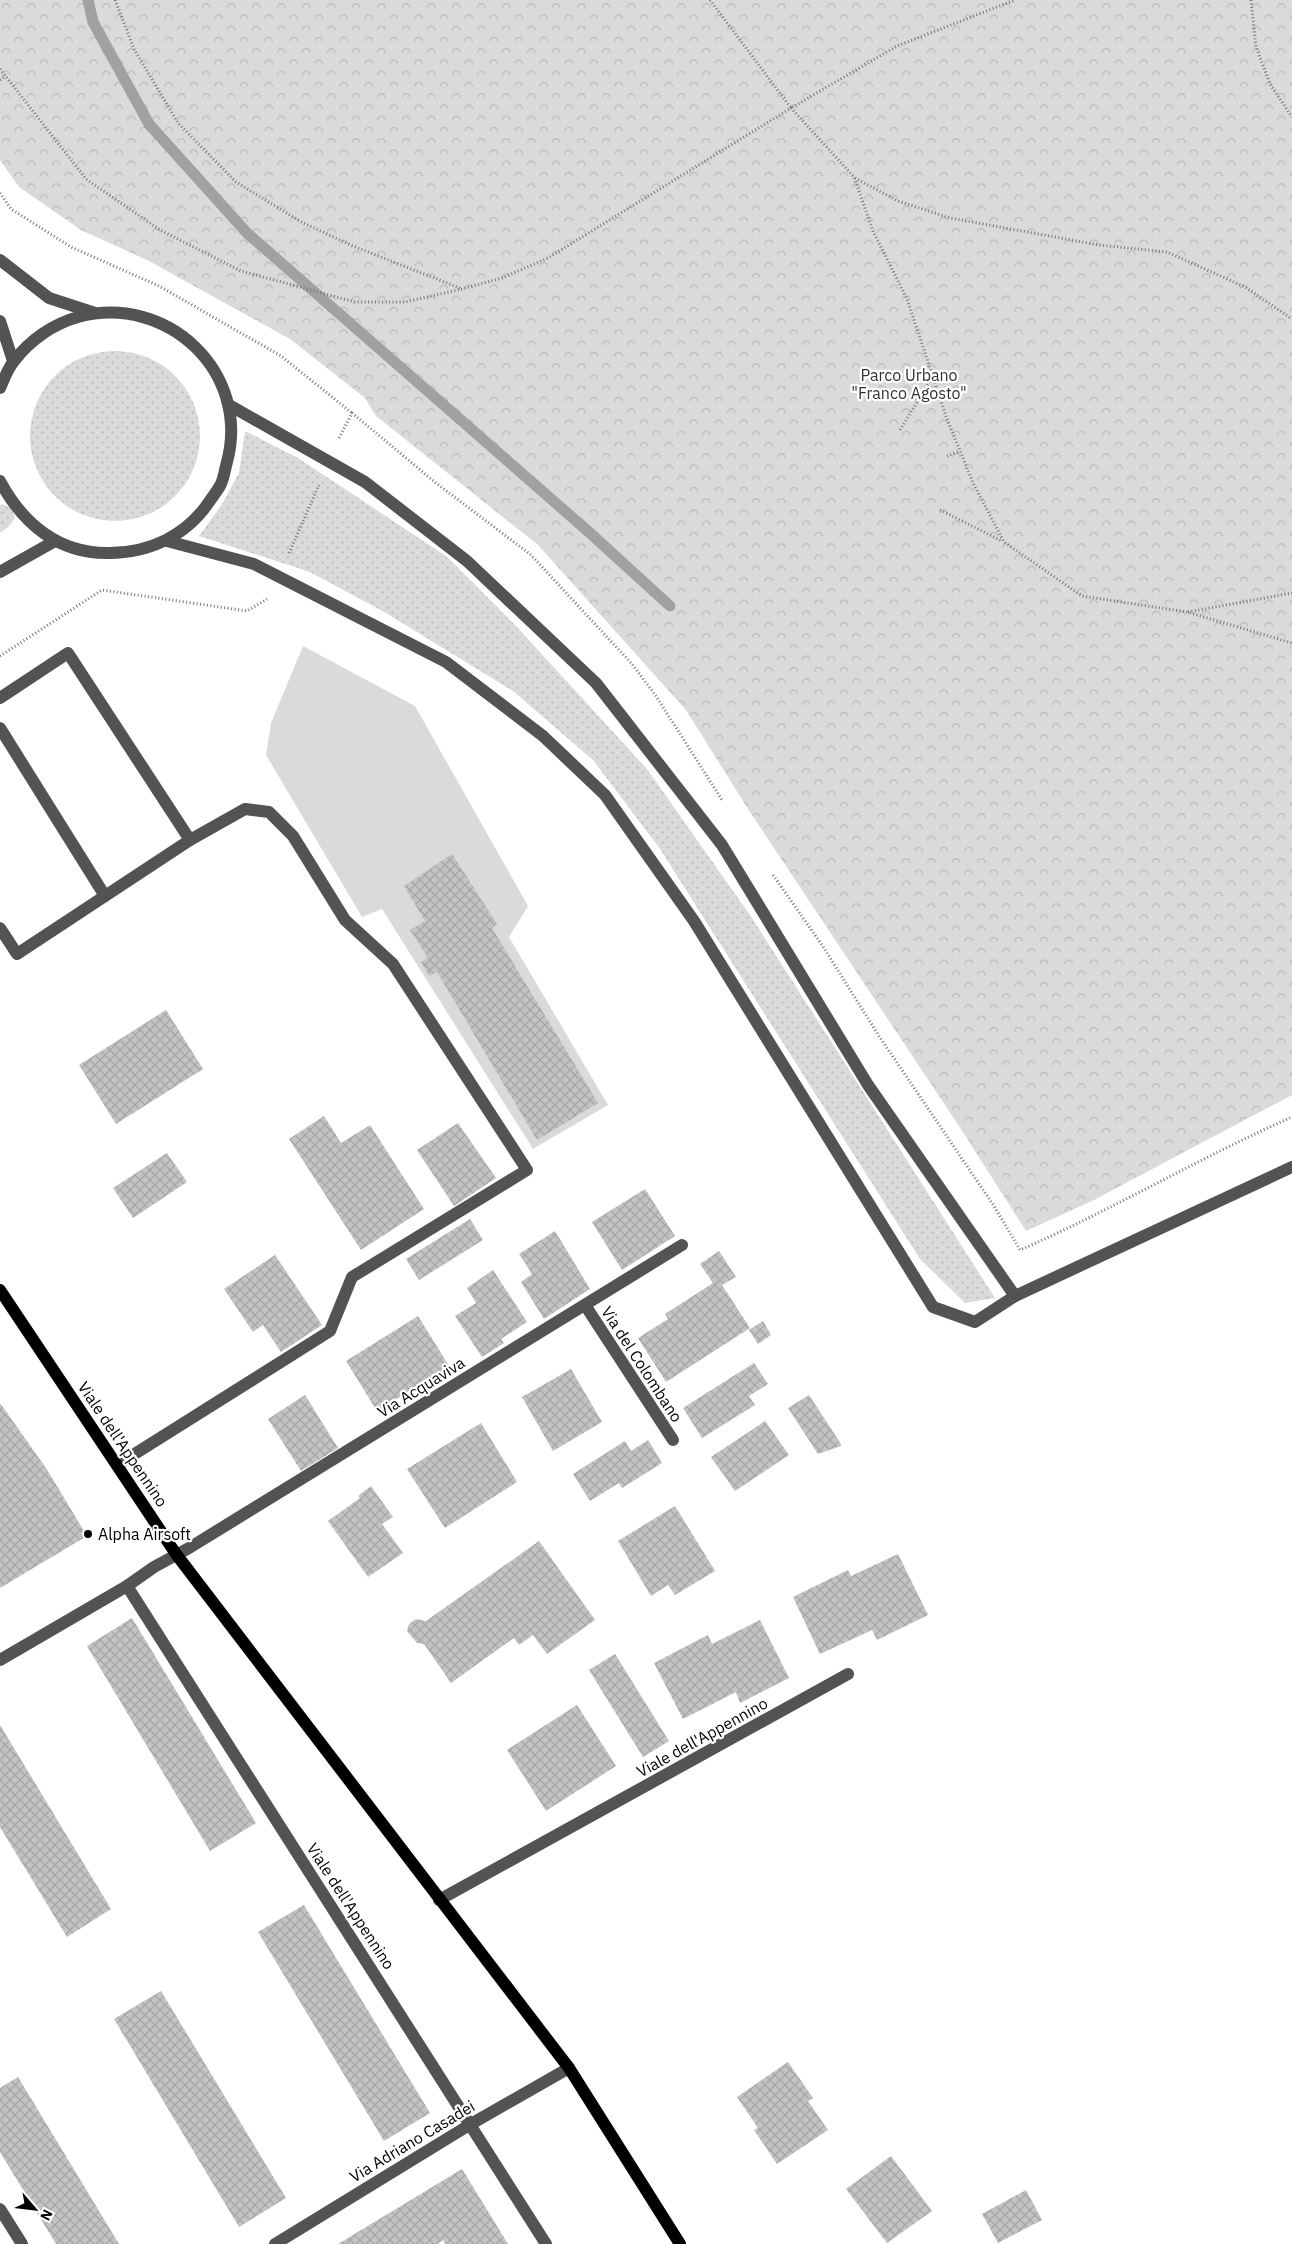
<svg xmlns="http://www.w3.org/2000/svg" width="1292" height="2244" font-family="'IBM Plex Sans',sans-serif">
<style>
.grass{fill:url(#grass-dots)}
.park{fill:url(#park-crowns)}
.garden{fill:#dadada}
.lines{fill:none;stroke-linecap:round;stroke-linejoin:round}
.stream{stroke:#a1a1a1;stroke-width:11}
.building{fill:url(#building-cross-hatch)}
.path{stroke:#757575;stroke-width:3;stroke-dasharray:1 2.5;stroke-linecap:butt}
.minor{stroke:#535353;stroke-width:12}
.major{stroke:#000;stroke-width:12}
.poi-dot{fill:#000;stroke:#fff;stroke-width:2}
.labels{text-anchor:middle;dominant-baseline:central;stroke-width:4.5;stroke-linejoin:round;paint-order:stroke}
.park-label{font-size:16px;fill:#313131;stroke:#fff}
.street-label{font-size:16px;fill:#000;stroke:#fff}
.poi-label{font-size:16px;fill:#000;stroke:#fff;text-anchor:start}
</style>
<defs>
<pattern id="grass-dots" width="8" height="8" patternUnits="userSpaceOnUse" patternTransform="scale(1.25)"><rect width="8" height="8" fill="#dadada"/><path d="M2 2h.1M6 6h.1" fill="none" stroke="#b9b9b9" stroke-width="1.8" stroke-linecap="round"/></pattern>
<pattern id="park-crowns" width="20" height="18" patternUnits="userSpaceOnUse" patternTransform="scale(1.25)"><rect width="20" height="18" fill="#dadada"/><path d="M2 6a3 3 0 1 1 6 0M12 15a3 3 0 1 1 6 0" fill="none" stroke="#b9b9b9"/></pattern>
<pattern id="building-cross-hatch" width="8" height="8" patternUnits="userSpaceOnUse" patternTransform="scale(1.25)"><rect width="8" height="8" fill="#c3c3c3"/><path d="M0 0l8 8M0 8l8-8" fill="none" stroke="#a6a6a6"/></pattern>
</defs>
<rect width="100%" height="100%" fill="#fff"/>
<!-- grass -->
<g class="grass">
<circle cx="115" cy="436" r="85"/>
<path d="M245 431 298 458 446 556 515 625 647 769 752 918 995 1298 965 1303 920 1259 660 849 594 761 513 691 386 613 310 572 199 536 221 506 239 473Z"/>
<path d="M2 504 11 508 15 518 9 526 0 533V505Z"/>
</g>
<!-- park -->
<path class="park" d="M0 0H1292V1095L1094 1200 1026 1231 959 1126 748 809 686 710 538 545 376 416 365 398 290 339 149 261 81 230 19 187 0 160Z"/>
<!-- garden -->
<path class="garden" d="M303 646 415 706 528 906 509 937 608 1105 533 1149 382 909 362 917 266 755 271 723Z"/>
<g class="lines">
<!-- stream -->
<path class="stream" d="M88 0 93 22 149 124 247 233 590 533 670 606"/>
</g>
<!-- building -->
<g class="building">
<path d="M452 854 497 924 492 928 598 1103 537 1140 437 972 429 976 421 962 428 958 410 930 425 921 404 886Z"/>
<path d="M166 1010 203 1069 116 1124 79 1065Z"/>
<path d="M324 1116 341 1143 370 1125 424 1209 361 1250 289 1139Z"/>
<path d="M458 1123 496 1178 454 1206 417 1150Z"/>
<path d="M167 1153 187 1182 133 1218 113 1188Z"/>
<path d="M645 1189 675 1236 622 1270 592 1222Z"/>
<path d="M470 1219 483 1240 419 1280 406 1259Z"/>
<path d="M555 1231 590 1289 544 1319 521 1282 532 1274 519 1254Z"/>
<path d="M719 1251 736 1277 722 1285 750 1328 666 1382 638 1338 668 1319 665 1314 713 1283 700 1264Z"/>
<path d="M275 1255 322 1325 281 1352 263 1325 253 1332 224 1289Z"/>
<path d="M493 1270 527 1322 501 1339 504 1343 482 1357 455 1316 476 1303 467 1288Z"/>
<path d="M418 1316 449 1366 377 1411 346 1361Z"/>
<path d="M763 1321 771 1335 758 1344 749 1330Z"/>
<path d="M754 1363 768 1384 749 1396 755 1405 702 1438 683 1408Z"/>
<path d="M571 1369 602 1422 553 1451 522 1397Z"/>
<path d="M305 1395 338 1448 301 1471 268 1419Z"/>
<path d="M809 1395 841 1444V1446L818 1454 788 1408Z"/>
<path d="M0 1403 46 1468 87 1536 0 1588Z"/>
<path d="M765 1421 789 1455 735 1491 711 1457Z"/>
<path d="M481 1423 517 1482 445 1528 407 1469Z"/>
<path d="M648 1440 662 1463 622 1488 619 1483 590 1501 573 1474 625 1441 631 1451Z"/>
<path d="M371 1486 393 1517 382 1524 403 1553 368 1577 328 1521 360 1498 358 1496Z"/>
<path d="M675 1506 715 1571 675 1595 668 1585 651 1596 618 1541Z"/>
<path d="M539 1541 595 1620 547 1654 533 1635 519 1645 514 1638 451 1683 424 1644 417 1643 407 1631 409 1624 416 1619 426 1621Z"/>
<path d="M898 1554 928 1615 877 1640 872 1630 820 1654 793 1597 848 1570 851 1576Z"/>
<path d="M132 1618 256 1823 210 1851 87 1646Z"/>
<path d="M760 1620 789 1678 740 1703 736 1692 683 1719 654 1663 708 1635 712 1644Z"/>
<path d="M615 1654 669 1741 643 1757 589 1670Z"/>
<path d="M577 1705 616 1766 546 1811 507 1750Z"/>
<path d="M0 1725 111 1909 67 1937 0 1827Z"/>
<path d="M304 1905 430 2113 384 2141 258 1932Z"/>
<path d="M161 1991 286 2198 239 2227 114 2019Z"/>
<path d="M788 2062 813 2098 808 2101 828 2130 777 2164 754 2130 758 2128 737 2097Z"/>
<path d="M18 2077 119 2244H56L0 2152V2088Z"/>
<path d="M891 2156 932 2211 887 2243 846 2189Z"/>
<path d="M462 2169 508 2244H445L443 2240 438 2244H338Z"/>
<path d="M1026 2190 1042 2220 998 2243 982 2214Z"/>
</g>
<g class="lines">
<!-- path -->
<g class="path">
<path d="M115 0 134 49 178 123 236 182 303 223 353 246 462 289"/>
<path d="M710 0 791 108 897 46 1015 0"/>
<path d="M1251 0 1256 47 1270 84 1292 117"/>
<path d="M0 69 86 179 160 230 241 271 355 302H405L462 289 502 278 548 258 791 108 854 177 873 231 907 299 947 419 974 485 1004 542 1082 596 1187 612 1292 643"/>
<path d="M0 80 4 77"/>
<path d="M855 178 898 201 950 218 1099 245 1167 252 1245 287 1292 319"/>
<path d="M0 193 11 209 71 247 159 286 281 356 352 413"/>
<path d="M900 430 933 376"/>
<path d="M339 438 352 413 436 483 531 555 632 664 656 696 722 800"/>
<path d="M947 456 960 451"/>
<path d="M940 510 1002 541"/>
<path d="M289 553 319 485"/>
<path d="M1188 612 1292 593"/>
<path d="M0 656 102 590 247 611 267 599"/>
<path d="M773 875 822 945 879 1036 994 1206 1020 1250C1112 1210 1199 1158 1292 1117"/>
</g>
<!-- minor -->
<g class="minor">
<path d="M0 260 49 298 95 313"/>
<path d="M0 321 13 361"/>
<path d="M0 388C4 379 8 368 14 361 30 340 53 324 78 317 167 293 251 372 227 462 225 469 224 477 221 484 218 490 213 496 209 502 186 536 149 553 109 553 59 554 23 524 0 481"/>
<path d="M229 405 365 482 467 561 596 683 722 845 868 1085 1015 1296"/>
<path d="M167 541 254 564 446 662 543 736 605 795 694 921 933 1307 975 1322 1015 1296 1292 1167"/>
<path d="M0 572 55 541"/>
<path d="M0 698 68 653 190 840 17 954 0 928"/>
<path d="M0 728 105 896"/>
<path d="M585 1305 673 1440"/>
<path d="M117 1465 330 1331 352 1277 527 1170 393 964 345 920 293 836 269 812 245 809 190 840"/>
<path d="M127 1586 546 2244"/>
<path d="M0 1660 127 1586 154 1567 189 1548 682 1245"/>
<path d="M439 1900 848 1674"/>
<path d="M0 2209 22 2244"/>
<path d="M275 2244 471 2124 569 2068"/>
</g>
<!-- major -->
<path class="major" d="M0 1290 176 1554 569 2068 680 2244"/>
</g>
<!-- markers -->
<circle class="poi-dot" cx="88" cy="1534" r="5"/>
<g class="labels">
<!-- park labels -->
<g class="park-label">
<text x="909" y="375">Parco Urbano<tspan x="909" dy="18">"Franco Agosto"</tspan></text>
</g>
<!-- street labels -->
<g class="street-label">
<text transform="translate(642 1364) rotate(57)">Via del Colombano</text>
<text transform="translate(421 1387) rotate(-32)">Via Acquaviva</text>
<text transform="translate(123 1444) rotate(56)">Viale dell'Appennino</text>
<text transform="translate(702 1737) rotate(-29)">Viale dell'Appennino</text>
<text transform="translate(351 1906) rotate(57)">Viale dell'Appennino</text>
<text transform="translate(412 2141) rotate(-31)">Via Adriano Casadei</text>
</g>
<!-- poi labels -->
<g class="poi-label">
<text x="98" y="1534">Alpha Airsoft</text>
</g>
</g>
<!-- north arrow -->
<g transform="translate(35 2209) rotate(118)" stroke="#ffffff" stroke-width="4" paint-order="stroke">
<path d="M0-4L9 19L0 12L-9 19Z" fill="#000000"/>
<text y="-8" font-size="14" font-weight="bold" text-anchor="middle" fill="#000000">N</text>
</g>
</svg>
